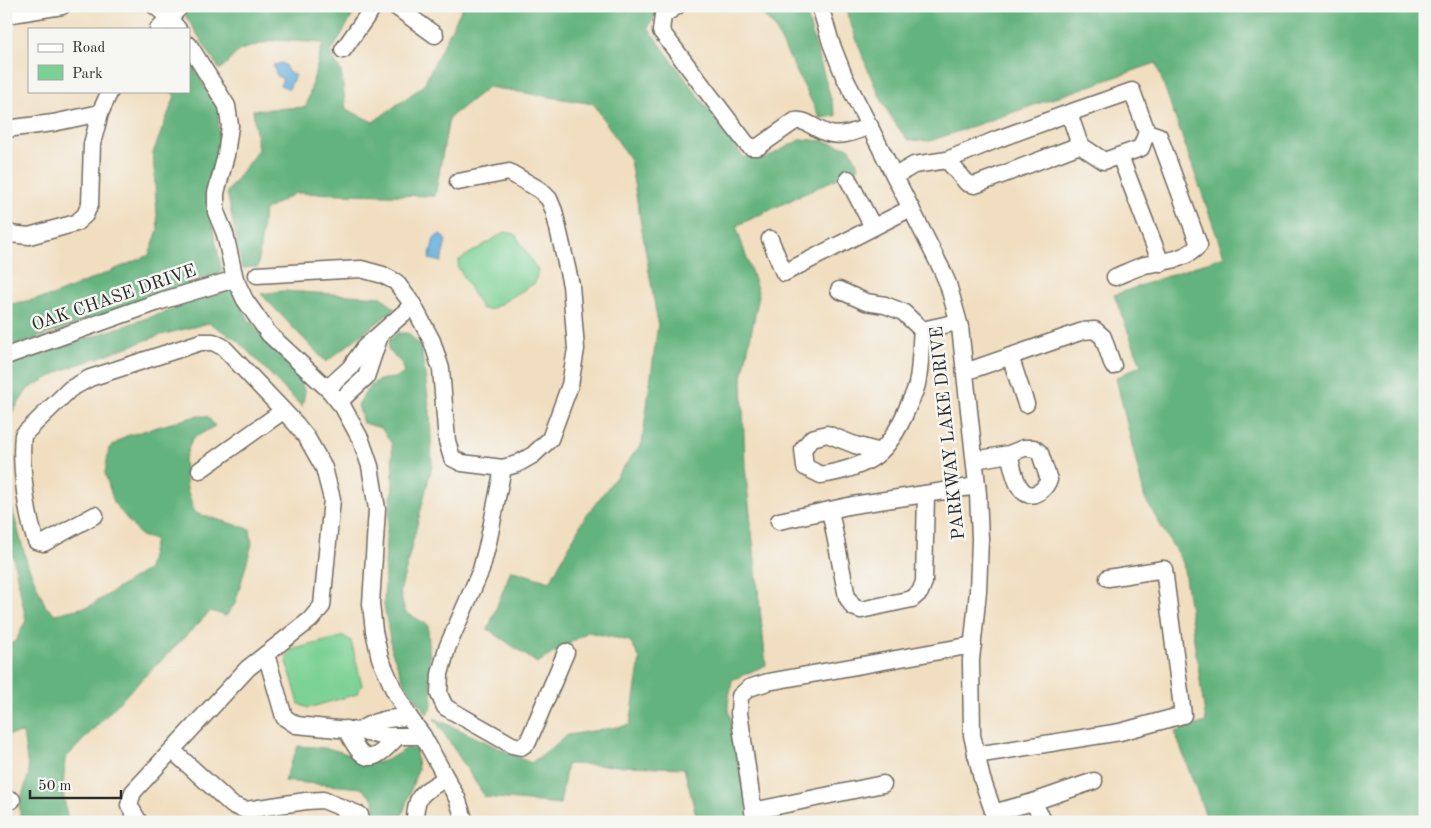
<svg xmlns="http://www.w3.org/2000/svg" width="1431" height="828" font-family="'Old Standard TT',serif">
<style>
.green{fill:#7bd194;stroke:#537e60}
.forest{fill:#64b37e;stroke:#486f54}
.water{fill:#64addb;stroke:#486c83}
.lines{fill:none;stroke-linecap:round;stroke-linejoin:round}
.minor-casing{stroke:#706a5f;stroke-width:19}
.minor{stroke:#fff;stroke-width:16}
.labels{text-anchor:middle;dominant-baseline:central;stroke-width:5;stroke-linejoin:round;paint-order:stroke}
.street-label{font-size:18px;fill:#2b2b2b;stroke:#f6f6f2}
</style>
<rect width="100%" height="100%" fill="#f6f6f2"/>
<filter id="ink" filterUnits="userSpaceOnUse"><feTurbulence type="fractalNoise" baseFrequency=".02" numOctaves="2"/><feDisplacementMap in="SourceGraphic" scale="10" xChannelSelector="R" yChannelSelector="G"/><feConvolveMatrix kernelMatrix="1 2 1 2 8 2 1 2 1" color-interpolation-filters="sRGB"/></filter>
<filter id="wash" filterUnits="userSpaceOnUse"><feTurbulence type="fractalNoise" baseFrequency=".0096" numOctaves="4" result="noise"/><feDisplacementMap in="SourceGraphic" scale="20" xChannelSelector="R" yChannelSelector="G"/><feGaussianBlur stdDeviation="1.12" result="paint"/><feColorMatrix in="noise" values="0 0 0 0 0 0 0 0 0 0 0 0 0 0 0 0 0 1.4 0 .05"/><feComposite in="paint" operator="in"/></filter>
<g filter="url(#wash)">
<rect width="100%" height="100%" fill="#f1dec0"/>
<!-- green -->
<g class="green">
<path d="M505 232 515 234 538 271 535 283 492 309H482L458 267 459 260Z"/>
<path d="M344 636 351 641 362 685 357 694 308 708 299 704 286 658 291 650Z"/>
</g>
<!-- forest -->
<g class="forest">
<path d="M194 6H358L330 54 341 71 346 109 373 122 423 86 463 6H661L648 28 743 157 766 158 801 139 823 141 850 148 859 168 736 226 759 295 742 378 745 466 766 665 732 680 728 704 749 822H696V815L684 768 567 764 560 804 485 797 434 718 531 763 568 735 630 725 640 659 630 641 588 632 537 663 488 629 511 570 550 582 583 520 642 443 658 324 630 160 594 104 488 87 449 118 435 196 295 193 264 211 258 267 242 268 227 192 258 150 253 110 306 107 323 43 275 40 240 50 220 70 185 15Z"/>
<path d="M755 6H804L836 116 820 118 774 27Z"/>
<path d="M844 6H1425V822H1208L1175 732 1206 722 1183 563 1145 499 1116 378 1141 365 1114 295 1224 256 1156 63 930 141 908 140C876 103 862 52 844 6Z"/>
<path d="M189 60 218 108 219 146 208 205 222 272 6 349V305L52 296 149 255 158 230 153 153 175 96 170 91H189Z"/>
<path d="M233 289 248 319 298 376 305 392 302 407 236 339 209 323 161 335 63 370 28 389 6 422V366Z"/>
<path d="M283 291 382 297 395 309 326 362 261 294Z"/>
<path d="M397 333H408L421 346 430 412 432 466 400 592 405 612 428 625 432 705 427 714 405 685 392 652 384 605 386 539 393 485 392 444 381 428 363 423 358 405C365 394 370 381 384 379 394 378 396 379 404 373L401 363 388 350 389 340Z"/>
<path d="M196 416H207L215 426 192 439 184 461 187 489 195 513 250 529 252 544 235 604 226 616 211 611 130 691 65 759 63 792 68 822H21L19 804 29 774 23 733 6 735V646L16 641 26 620 6 523V486L27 563 46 607 55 614 90 606 148 569 155 540 141 536 114 503 105 473 109 448 126 436Z"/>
<path d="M298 746C311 747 325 747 338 751 372 761 373 772 406 748L416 750 418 769 400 822H370L375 810 374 800 361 788 284 781Z"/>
</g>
<!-- water -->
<g class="water">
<path d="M282 63 285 65 288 72 295 75 289 89 280 85 283 79 277 76 273 65Z"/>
<path d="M441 234 446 241 441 262 429 259 434 238Z"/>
</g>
</g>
<g filter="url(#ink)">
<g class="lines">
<!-- minor casing -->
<g class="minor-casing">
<g id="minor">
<path d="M155 6 166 15 178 29"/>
<path d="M395 6 435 35"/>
<path d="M677 6 663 15 661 31 746 143 751 147H758L795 121C807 119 816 130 827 133 842 138 856 131 870 126"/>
<path d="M820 6 831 43 844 76 941 268 948 284 960 327 978 494 980 539 978 591 971 660 972 735 982 779 997 822"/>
<path d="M6 15 62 6"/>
<path d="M158 29 181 6"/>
<path d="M189 45 227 106 230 126 226 155 216 193V212L225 234 235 279 245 300 269 334 329 390 343 407 361 440 370 466 377 509 371 604 374 631 380 658 394 690 409 717 423 736 457 798 465 822"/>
<path d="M343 50 374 6"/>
<path d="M1069 113 1132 91 1147 132 1159 136 1199 245C1185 261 1164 261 1145 265 1135 268 1125 273 1115 277"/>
<path d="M6 129 53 123 100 113"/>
<path d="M1080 145 1104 161 1141 148 1147 132"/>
<path d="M1120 156 1161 263"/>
<path d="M895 176 914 165 947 160 998 139 1069 113 1080 145 975 185 967 183 947 160"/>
<path d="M848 179 873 227"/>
<path d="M6 230 10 234 29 236 76 223 85 215 90 204 92 144 100 113 110 91"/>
<path d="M770 239 784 273 911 208"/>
<path d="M257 275 361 269 383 275 396 282 413 305 432 341 441 369 447 441 452 458 462 463 503 468 517 464 533 455 550 439 570 385 576 349 571 285 554 211 549 199 540 190 509 172 458 182"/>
<path d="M839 290 866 302 885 305 903 312 922 330"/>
<path d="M6 356 161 301 235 279"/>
<path d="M1010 356 1026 404"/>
<path d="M965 372 1083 331 1095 330 1103 337 1113 366"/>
<path d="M328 388 350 368 364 348 413 305"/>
<path d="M339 402 366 377 380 335"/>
<path d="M880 452 855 445 827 434 812 438 803 449 805 467 821 475C869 467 888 455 907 409 910 401 915 393 917 384 921 367 920 348 922 330L958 322"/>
<path d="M975 460 1009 454 1024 448H1034L1040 453 1049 480C1046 486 1042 492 1035 494 1016 499 1013 466 1009 454"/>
<path d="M503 468 488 543 481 570 447 648 440 674 439 694 445 707 512 745 521 747 528 742 566 652"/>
<path d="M200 470 283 411"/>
<path d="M830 510 847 597 853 607 861 610 912 599 920 592 924 582 926 494"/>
<path d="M95 515 44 543 36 541C26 516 20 461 23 435L70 389 90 378 201 342H213L223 347 296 424 307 438 324 468 332 499 322 606 310 620 248 668 133 792 129 805 139 822"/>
<path d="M779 521 853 505 977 486"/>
<path d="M266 654 284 717 296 725 359 731 381 736H423"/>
<path d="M346 729C364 765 371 765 397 737"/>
<path d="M359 731C373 720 391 718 409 717"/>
<path d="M172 750 232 805 246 810 306 801 323 800 360 815"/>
<path d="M976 755 1120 732 1183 715 1164 569 1108 578"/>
<path d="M6 800H12"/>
<path d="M1033 802 1044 822"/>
<path d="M753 811 883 784"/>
<path d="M993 813 1033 802 1094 781"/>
<path d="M415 822C415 793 423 793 446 778"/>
<path d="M755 822 739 713 740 696 749 688 768 682 973 645"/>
</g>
</g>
<!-- minor -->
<use href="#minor" class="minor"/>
</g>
</g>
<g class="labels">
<!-- street labels -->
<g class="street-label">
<text transform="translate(114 298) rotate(-19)">OAK CHASE DRIVE</text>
<text transform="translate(948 433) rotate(-96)">PARKWAY LAKE DRIVE</text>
</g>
</g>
<!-- margin -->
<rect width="1431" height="828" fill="none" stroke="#f6f6f2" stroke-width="25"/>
<!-- legend -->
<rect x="28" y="28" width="162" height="65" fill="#f6f6f2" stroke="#a5a5a2"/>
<rect x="38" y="44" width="25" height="8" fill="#ffffff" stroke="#a5a5a2"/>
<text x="72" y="52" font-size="15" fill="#2b2b2b">Road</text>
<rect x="38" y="65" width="25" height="15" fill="#7bd194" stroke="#a5a5a2"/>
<text x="72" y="78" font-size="15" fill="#2b2b2b">Park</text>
<!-- scale -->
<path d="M30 790v8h91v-8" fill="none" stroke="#2b2b2b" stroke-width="2.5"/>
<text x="38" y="790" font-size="15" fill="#2b2b2b" stroke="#f6f6f2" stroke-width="4" paint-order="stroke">50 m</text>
</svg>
